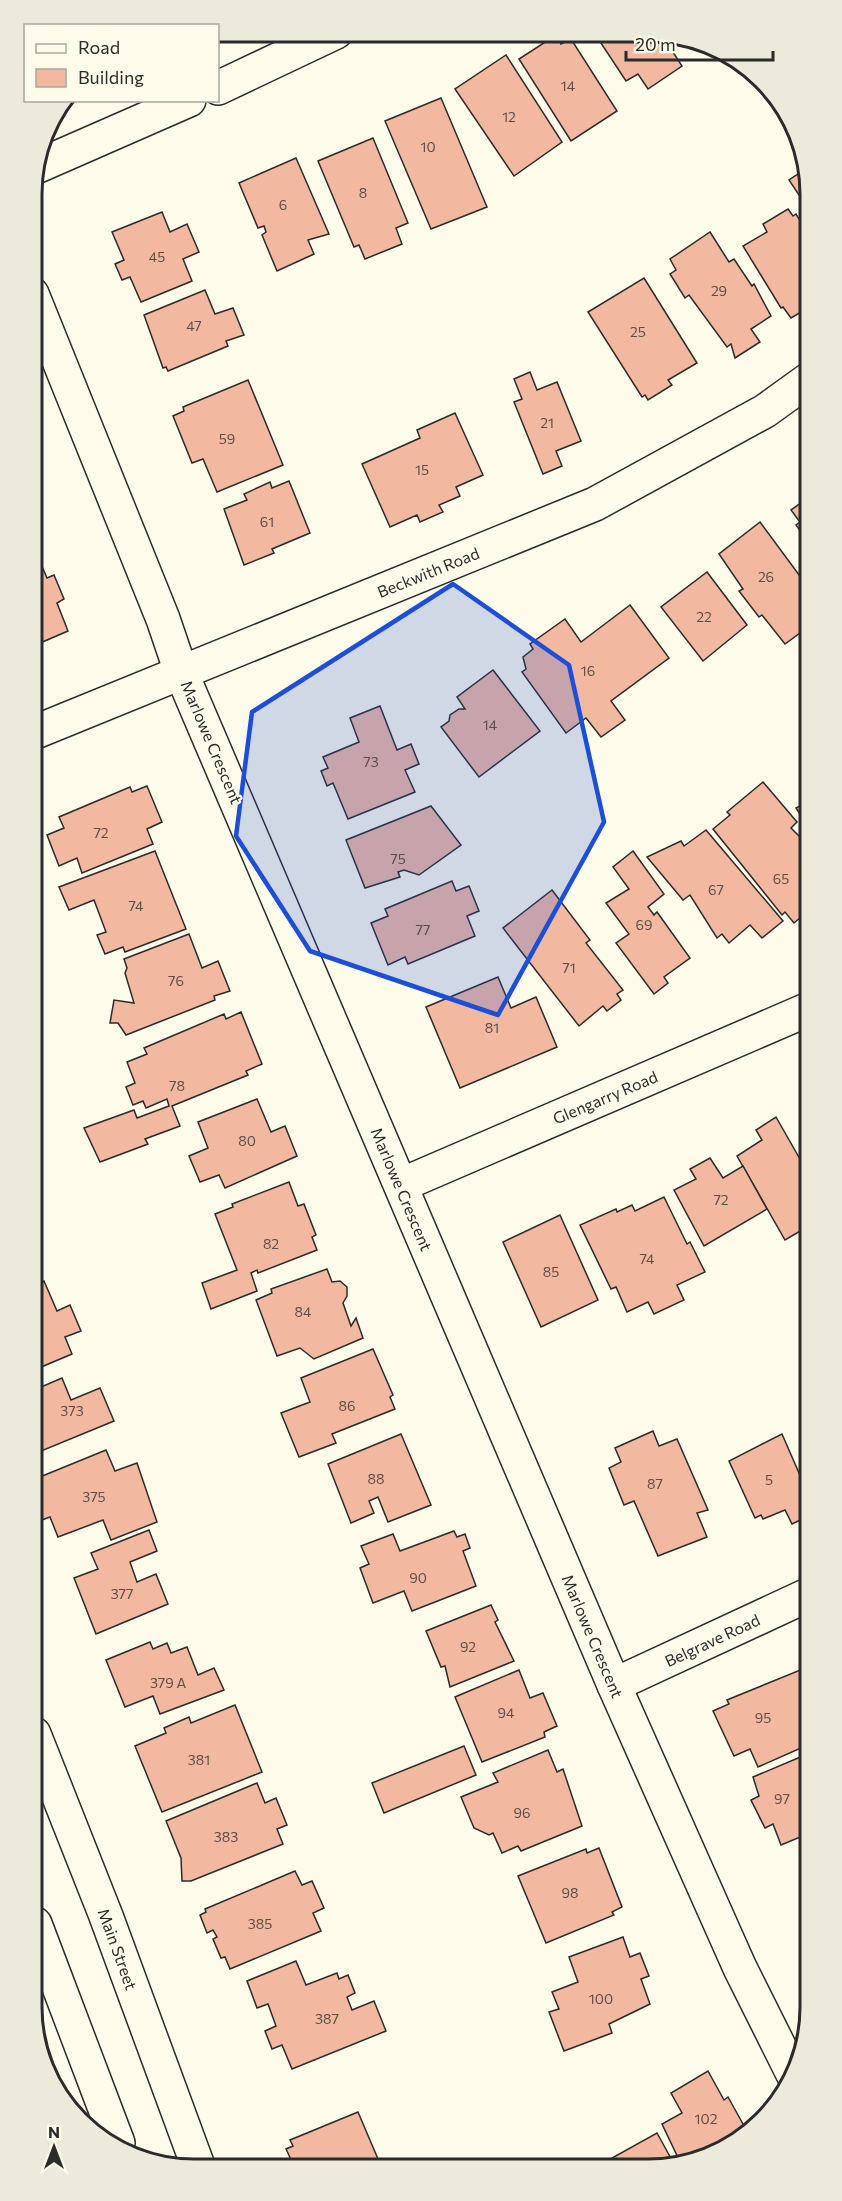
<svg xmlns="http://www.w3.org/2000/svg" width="842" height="2201" font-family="Commissioner,sans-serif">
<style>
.building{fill:#f2b8a0;stroke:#2b2b2b;stroke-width:1.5}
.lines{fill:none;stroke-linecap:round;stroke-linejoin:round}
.minor-casing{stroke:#2b2b2b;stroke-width:36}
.secondary-casing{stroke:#2b2b2b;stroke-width:36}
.minor{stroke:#fdfbea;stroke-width:33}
.secondary{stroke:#fdfbea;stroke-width:33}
.marked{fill:#1d4ed8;fill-opacity:0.2;stroke:#1d4ed8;stroke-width:4.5;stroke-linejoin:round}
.labels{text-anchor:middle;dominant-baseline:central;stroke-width:4.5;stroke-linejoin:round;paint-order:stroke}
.number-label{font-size:14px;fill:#5d4e48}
.street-label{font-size:16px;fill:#2b2b2b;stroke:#fdfbea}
.rim{fill:none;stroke:#2b2b2b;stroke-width:3}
</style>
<rect width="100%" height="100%" fill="#fdfbea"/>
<!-- building -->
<g class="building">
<path d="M595 34 662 35 682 66 648 89 638 74 626 81Z"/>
<path d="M556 35 561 44 571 39 617 111 571 141 519 59Z"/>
<path d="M506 55 562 142 514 176 455 89Z"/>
<path d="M441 98 487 207 431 229 385 121Z"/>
<path d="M373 138 408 223 396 228 402 244 365 259 359 245 354 247 318 161Z"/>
<path d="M296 158 329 234 308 240 314 254 277 271 262 235 266 232 264 226 258 228 239 183Z"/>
<path d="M807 168V207L789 180Z"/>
<path d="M788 209 793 216 796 214 807 232 808 308 791 318 783 307 781 308 743 246 767 232 763 224Z"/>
<path d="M162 212 170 232 187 224 199 252 183 259 192 281 141 302 130 277 122 280 115 264 124 260 112 232Z"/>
<path d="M710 232 729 262 734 259 752 286 754 284 771 316 751 329 760 342 735 358 731 344 727 347 689 295 685 298 670 274 676 270 670 259Z"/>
<path d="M644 278 697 363 668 380 672 385 648 400 645 395 642 397 588 312Z"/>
<path d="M205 290 215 314 233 308 244 335 226 341 228 346 168 371 166 367 163 368 144 315Z"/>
<path d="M530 372 537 390 557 382 581 441 556 451 562 466 543 474 514 402 522 399 514 379Z"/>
<path d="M248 380 283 465 217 492 203 459 192 463 173 416 184 411 183 407Z"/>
<path d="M455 413 483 475 456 487 460 496 439 505 443 512 420 522 417 515 390 527 362 464 420 438 417 430Z"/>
<path d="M289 481 310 533 272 549 274 553 244 565 224 509 247 500 244 494 270 482 272 488Z"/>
<path d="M808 498V542L796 525 800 522 791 510Z"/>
<path d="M760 522 808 587V627L785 644 762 615 759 617 739 591 743 589 719 554Z"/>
<path d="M38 557 47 578 54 575 64 599 57 603 68 631 33 646 32 559Z"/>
<path d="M707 572 747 625 703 661 661 607Z"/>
<path d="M630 605 669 658 611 701 625 720 601 737 586 718 566 733 522 672 526 669 523 657 533 649 530 644 565 619 581 642Z"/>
<path d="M493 670 540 731 479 777 441 727 449 721 450 715 459 709H465L457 697Z"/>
<path d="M380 706 397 750 411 744 419 764 405 770 415 792 348 819 333 783 327 786 321 771 328 768 323 757 359 742 350 718Z"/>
<path d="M763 782 797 822 791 828 808 845V911L794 923 785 912 782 915 713 829 730 815 727 812Z"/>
<path d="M147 786 162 822 147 829 153 844 82 873 77 858 59 866 47 835 64 828 59 817 130 787 132 792Z"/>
<path d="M805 803 808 808V819L805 822 796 808Z"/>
<path d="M431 806 461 845 419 875 404 870 398 872 400 877 365 888 346 840Z"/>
<path d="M706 830 783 921 762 938 750 925 729 943 722 934 717 938 690 895 683 900 647 857 681 841 684 846Z"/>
<path d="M155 851 186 929 125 952 123 947 105 954 97 935 106 932 94 900 69 910 59 887Z"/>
<path d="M633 851 664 894 648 907 654 915 657 912 690 958 664 977 668 983 654 994 616 943 629 934 606 903 629 889 613 867Z"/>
<path d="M452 881 456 891 469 886 479 911 467 916 475 936 408 964 405 957 388 965 371 923 388 916 385 909Z"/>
<path d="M552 890 590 940 586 943 623 990 617 994 621 1000 607 1011 603 1006 579 1026 503 928Z"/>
<path d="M189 934 202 968 218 961 230 991 214 996 215 1000 126 1035 118 1023H110L114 1000 134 1003 125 973 127 968 124 959Z"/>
<path d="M498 977 511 1008 536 997 557 1047 460 1088 426 1007Z"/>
<path d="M241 1012 262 1064 246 1071 248 1075 172 1106 180 1126 145 1139 148 1144 100 1162 84 1128 134 1110 137 1118 169 1106 167 1099 146 1108 143 1101 133 1105 126 1087 135 1083 127 1062 147 1054 144 1048 224 1014 226 1019Z"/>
<path d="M257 1099 271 1132 285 1126 297 1156 225 1188 219 1175 200 1182 189 1156 208 1148 198 1122Z"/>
<path d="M776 1117 809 1175V1226L785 1240 737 1156 762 1140 756 1130Z"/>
<path d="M710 1158 723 1178 743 1166 767 1209 704 1246 674 1190 696 1179 690 1169Z"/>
<path d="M289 1182 298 1206 304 1204 316 1235 312 1237 317 1250 258 1273 257 1270 251 1273 257 1291 211 1309 202 1283 237 1270 215 1214 233 1207 232 1204Z"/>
<path d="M664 1197 687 1244 690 1242 705 1272 677 1285 684 1300 654 1314 648 1302 627 1312 616 1287 611 1289 580 1225 616 1209 617 1212 632 1205 635 1211Z"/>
<path d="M560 1215 598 1300 541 1327 503 1242Z"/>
<path d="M327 1269 332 1282 340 1281 347 1287V1296L343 1303 351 1326 356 1318 363 1338 314 1359 300 1348 277 1356 256 1300 272 1293 271 1289Z"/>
<path d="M44 1281 57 1311 70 1305 81 1331 65 1337 72 1354 34 1370V1285Z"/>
<path d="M373 1349 393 1395 390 1397 395 1409 332 1434 336 1443 299 1457 281 1413 310 1402 301 1378Z"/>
<path d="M62 1378 71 1400 100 1388 114 1421 34 1454V1390Z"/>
<path d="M653 1431 659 1446 677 1439 708 1510 697 1513 707 1537 658 1556 634 1501 624 1505 609 1468 621 1462 615 1448Z"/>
<path d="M401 1434 431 1505 388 1522 378 1497 369 1501 374 1513 351 1523 328 1464Z"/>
<path d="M782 1434 809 1496V1516L792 1524 785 1510 763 1519 761 1515 755 1518 729 1461Z"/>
<path d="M106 1450 115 1471 137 1463 157 1522 111 1540 103 1520 58 1537 50 1517 42 1520 35 1501 42 1498 35 1479Z"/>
<path d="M149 1530 157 1551 130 1562 137 1582 156 1574 168 1604 96 1634 74 1578 98 1569 91 1553Z"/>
<path d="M454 1531 457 1537 465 1534 470 1548 463 1551 476 1586 412 1611 404 1591 373 1603 360 1568 369 1564 361 1546 393 1534 400 1551Z"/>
<path d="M491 1605 498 1620 495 1622 514 1661 450 1687 445 1666 441 1667 426 1631Z"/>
<path d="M150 1642 153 1649 167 1643 171 1653 187 1647 198 1675 214 1668 224 1690 160 1714 153 1696 125 1707 106 1660Z"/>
<path d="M810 1666V1744L758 1767 750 1749 734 1756 713 1711 729 1704 727 1700Z"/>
<path d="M519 1670 530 1698 543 1693 557 1726 544 1732 545 1737 482 1762 455 1697Z"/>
<path d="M235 1705 262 1772 162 1812 135 1746 166 1733 164 1728 189 1717 191 1723Z"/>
<path d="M464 1746 476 1775 384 1813 372 1783Z"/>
<path d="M548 1750 557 1772 563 1769 582 1826 521 1851 518 1846 502 1853 493 1833 489 1835 474 1828 461 1797 498 1782 493 1773Z"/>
<path d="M810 1753V1833L781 1845 773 1824 765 1828 751 1800 759 1796 753 1777Z"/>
<path d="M257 1783 265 1803 276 1798 287 1825 277 1829 283 1844 191 1881H182L181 1858 166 1821Z"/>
<path d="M599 1848 622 1907 612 1912 614 1915 546 1943 518 1876 586 1849 587 1853Z"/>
<path d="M295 1871 302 1885 312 1881 324 1908 313 1913 321 1931 230 1969 225 1957 221 1958 213 1939 217 1937 213 1930 207 1933 200 1915 206 1912 205 1909Z"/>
<path d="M623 1937 630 1957 640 1953 649 1976 641 1979 650 2004 609 2024 612 2033 564 2051 549 2012 559 2009 552 1992 578 1982 569 1957Z"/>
<path d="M296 1961 306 1985 337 1973 339 1979 348 1975 355 1993 347 1997 352 2010 374 2001 386 2031 292 2069 282 2045 272 2049 265 2031 276 2026 268 2004 257 2008 247 1981Z"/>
<path d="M708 2071 724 2100 728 2097 748 2133 730 2148 682 2166 662 2124 682 2113 671 2093Z"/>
<path d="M358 2112 381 2166H302L301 2163 294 2166 286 2149 293 2146 290 2140Z"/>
<path d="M657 2133 673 2162 676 2160 679 2166H605L603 2163Z"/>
</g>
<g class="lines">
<!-- minor casing -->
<g class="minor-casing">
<g id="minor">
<path d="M218 88 336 32"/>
<path d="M36 167 189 100"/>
<path d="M32 294 163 619 181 672 614 1685 740 1968 794 2076"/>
<path d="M33 733 595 504 765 411 808 380"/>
<path d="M401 1185 809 1009"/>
<path d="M614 1685 810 1594"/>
</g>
</g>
<!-- secondary casing -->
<g class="secondary-casing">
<g id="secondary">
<path d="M34 1734 106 1916 198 2166"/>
<path d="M35 1924 118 2143"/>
</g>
</g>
<!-- minor -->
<use href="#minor" class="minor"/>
<!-- secondary -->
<use href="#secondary" class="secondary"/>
</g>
<!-- marked area -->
<path class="marked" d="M453 584 569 665 604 822 498 1015 310 951 236 836 252 712Z"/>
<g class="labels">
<!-- number labels -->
<g class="number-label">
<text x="568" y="85">14</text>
<text x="509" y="116">12</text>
<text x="428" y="146">10</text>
<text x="363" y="192">8</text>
<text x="283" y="204">6</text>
<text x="157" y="256">45</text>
<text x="719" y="290">29</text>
<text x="194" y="325">47</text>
<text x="638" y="331">25</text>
<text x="547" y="422">21</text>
<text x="227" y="438">59</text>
<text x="422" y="469">15</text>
<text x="267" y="521">61</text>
<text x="766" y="576">26</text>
<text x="704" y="616">22</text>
<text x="588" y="670">16</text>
<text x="490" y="724">14</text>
<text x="371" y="761">73</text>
<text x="101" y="832">72</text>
<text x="398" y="858">75</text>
<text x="781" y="878">65</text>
<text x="716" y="889">67</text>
<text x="136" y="905">74</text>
<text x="644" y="924">69</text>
<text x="423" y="929">77</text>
<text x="569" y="967">71</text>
<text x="176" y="980">76</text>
<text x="492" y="1027">81</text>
<text x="177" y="1085">78</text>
<text x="247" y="1140">80</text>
<text x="721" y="1199">72</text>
<text x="271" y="1243">82</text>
<text x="647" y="1258">74</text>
<text x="551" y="1271">85</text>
<text x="303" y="1311">84</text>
<text x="347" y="1405">86</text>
<text x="72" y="1410">373</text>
<text x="376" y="1478">88</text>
<text x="769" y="1479">5</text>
<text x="655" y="1483">87</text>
<text x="94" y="1496">375</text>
<text x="418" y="1577">90</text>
<text x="122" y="1593">377</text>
<text x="468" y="1646">92</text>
<text x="168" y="1682">379 A</text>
<text x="506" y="1712">94</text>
<text x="763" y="1717">95</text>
<text x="199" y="1759">381</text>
<text x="782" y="1798">97</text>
<text x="522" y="1812">96</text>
<text x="226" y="1836">383</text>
<text x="570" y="1892">98</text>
<text x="260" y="1923">385</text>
<text x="601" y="1998">100</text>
<text x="327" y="2018">387</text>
<text x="706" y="2118">102</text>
</g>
<!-- street labels -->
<g class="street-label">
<text transform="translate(428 572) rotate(-22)">Beckwith Road</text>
<text transform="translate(212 742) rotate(67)">Marlowe Crescent</text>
<text transform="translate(605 1097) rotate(-23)">Glengarry Road</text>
<text transform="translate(402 1189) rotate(67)">Marlowe Crescent</text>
<text transform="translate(593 1636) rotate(67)">Marlowe Crescent</text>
<text transform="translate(712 1640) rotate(-25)">Belgrave Road</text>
<text transform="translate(118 1949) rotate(70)">Main Street</text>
</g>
</g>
<!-- crop -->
<path d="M0 0H842V2201H0ZM194 42H648A152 152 0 0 1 800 194V2007A152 152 0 0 1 648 2159H194A152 152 0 0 1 42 2007V194A152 152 0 0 1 194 42Z" fill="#eceadb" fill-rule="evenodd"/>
<path class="rim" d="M194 42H648A152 152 0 0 1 800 194V2007A152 152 0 0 1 648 2159H194A152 152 0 0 1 42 2007V194A152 152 0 0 1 194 42Z"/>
<!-- legend -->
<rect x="24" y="24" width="195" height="78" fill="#fdfbea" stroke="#a9a89e" stroke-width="1.5"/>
<rect x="36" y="44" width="30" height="9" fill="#fdfbea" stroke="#a9a89e" stroke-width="1.5"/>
<text x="78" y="54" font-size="18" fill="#2b2b2b">Road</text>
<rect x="36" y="69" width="30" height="18" fill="#f2b8a0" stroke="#a9a89e" stroke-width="1.5"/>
<text x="78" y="84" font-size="18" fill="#2b2b2b">Building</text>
<!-- north arrow -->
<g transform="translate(54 2147)" stroke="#fdfbea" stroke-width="4.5" paint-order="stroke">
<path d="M0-4.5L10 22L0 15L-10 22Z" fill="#2b2b2b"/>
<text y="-9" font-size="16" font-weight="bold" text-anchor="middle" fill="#2b2b2b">N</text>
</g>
<!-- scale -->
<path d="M626 51v9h147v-9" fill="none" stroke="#2b2b2b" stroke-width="3"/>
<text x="635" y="51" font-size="18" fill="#2b2b2b" stroke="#fdfbea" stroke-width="4.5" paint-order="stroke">20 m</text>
</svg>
